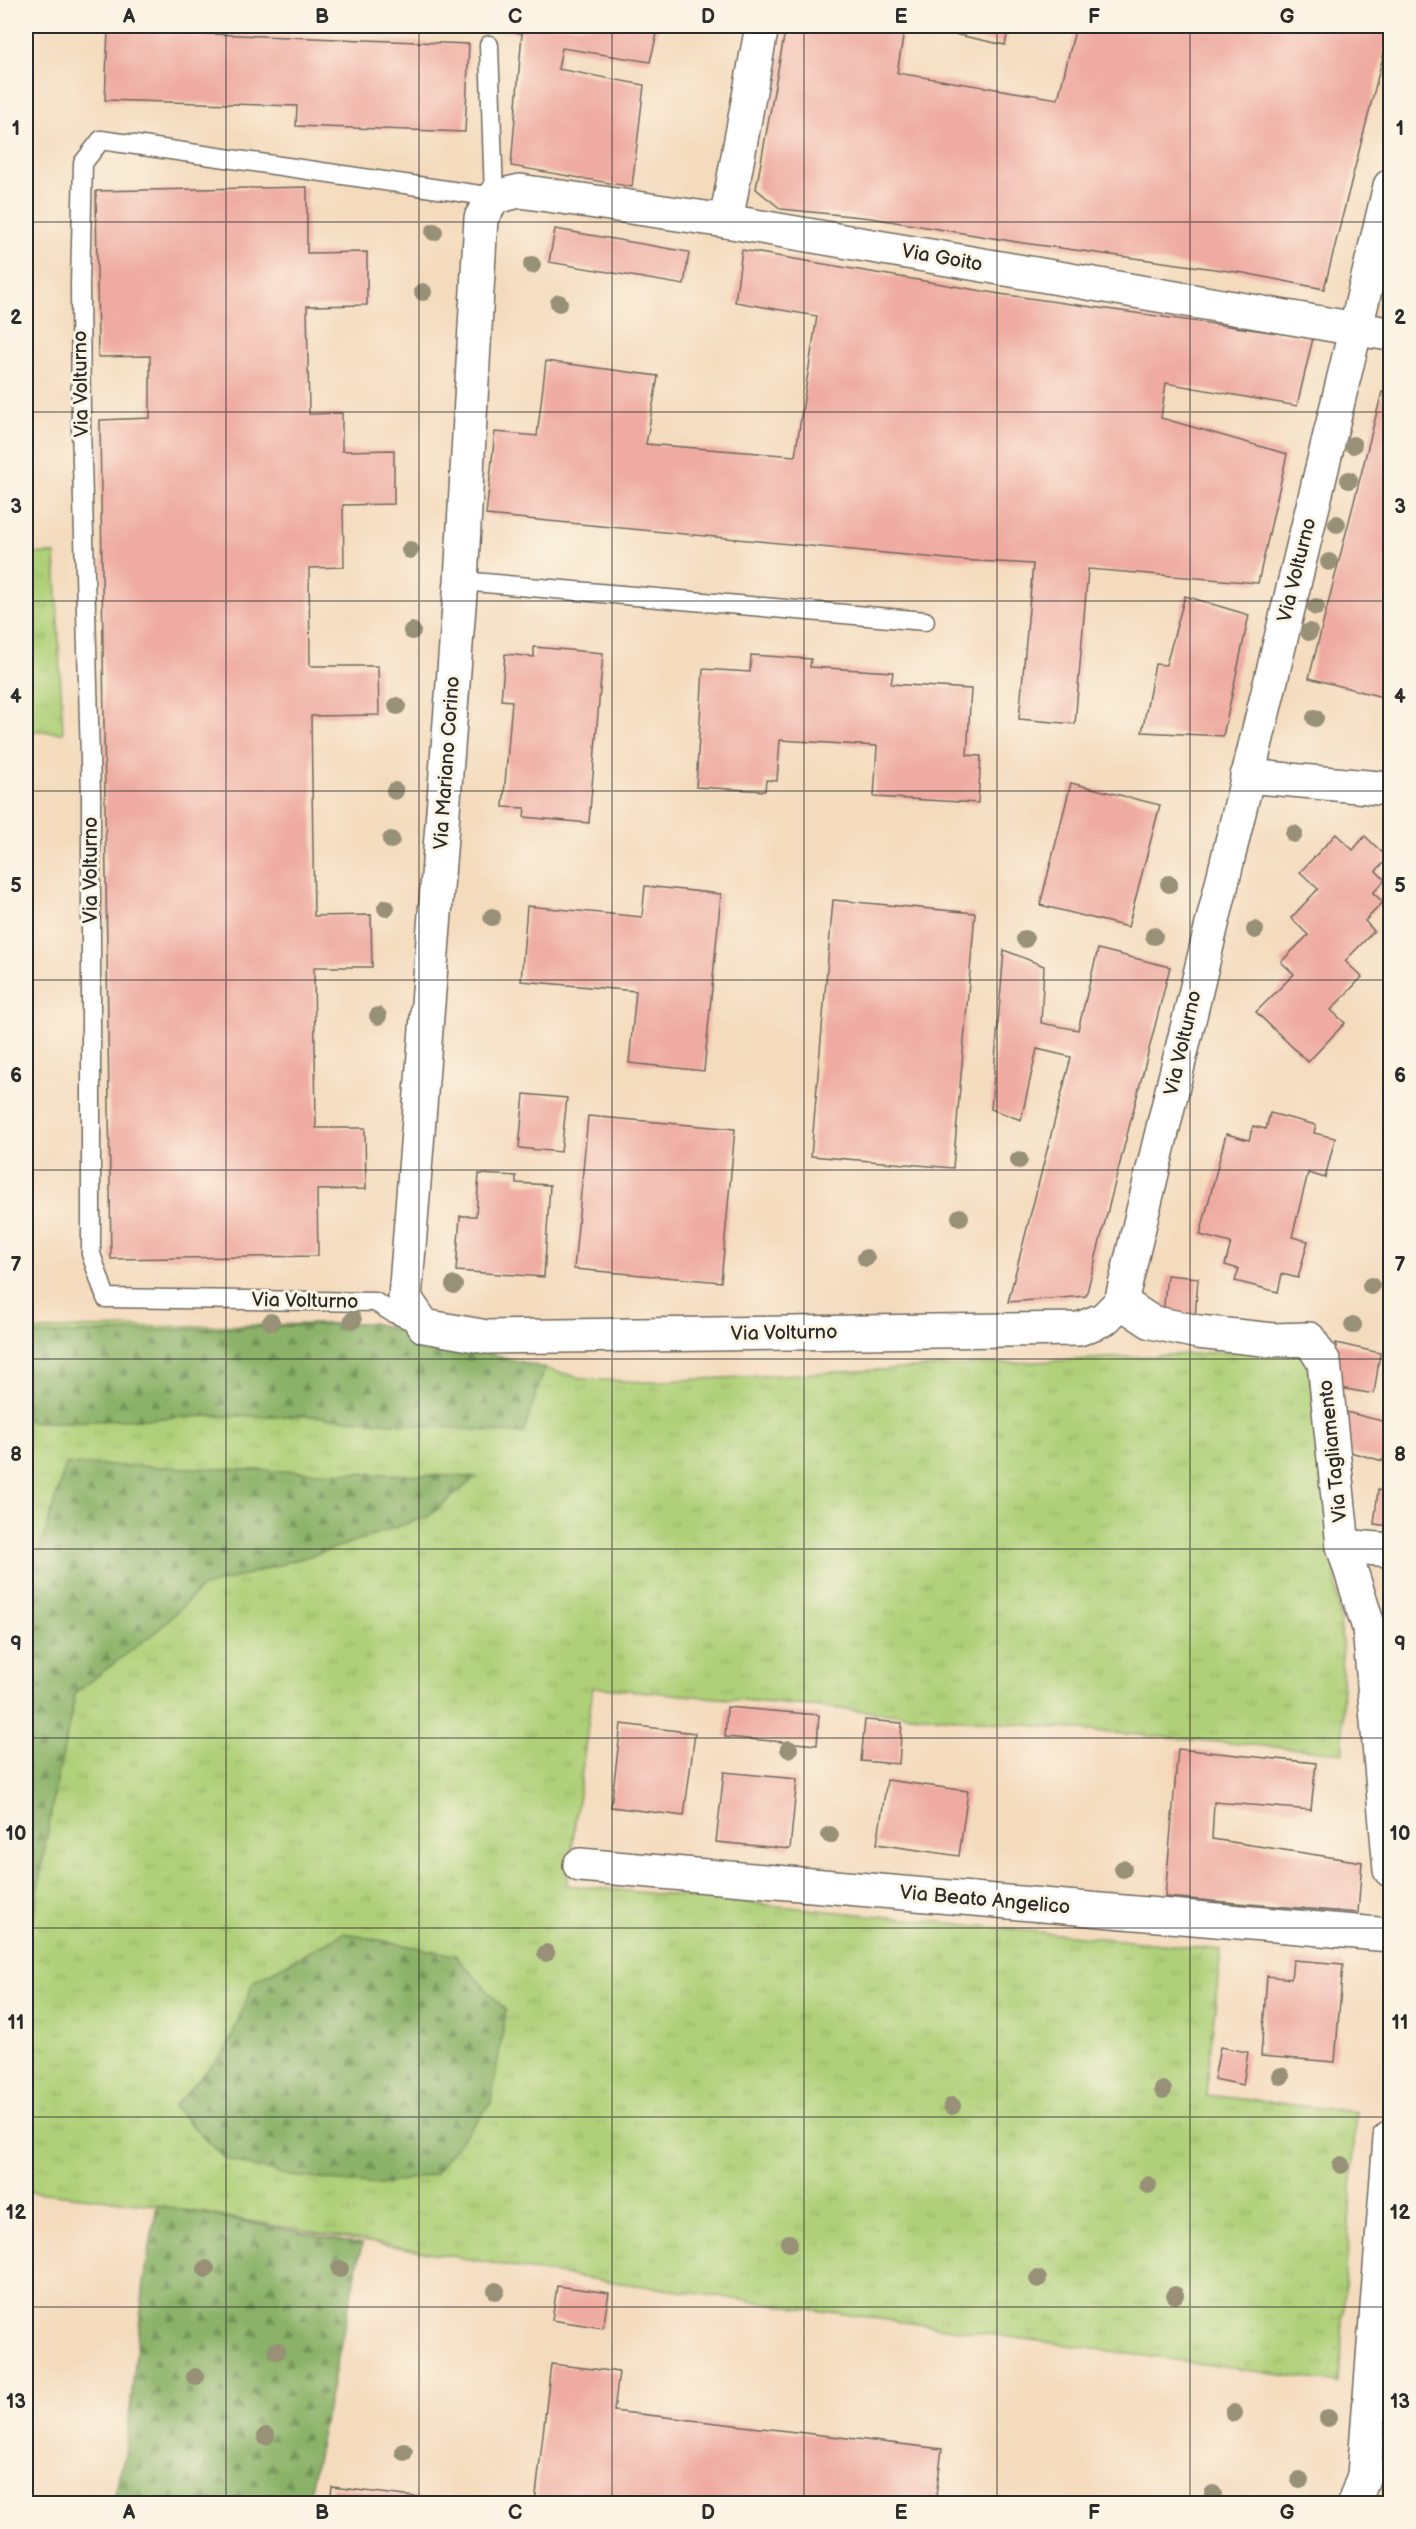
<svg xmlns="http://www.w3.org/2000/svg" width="1416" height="2529" font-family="'Balsamiq Sans',sans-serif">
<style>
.grass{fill:url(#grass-tufts);stroke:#6d7e52;stroke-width:1.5}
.forest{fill:url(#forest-firs);stroke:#5b6e4a;stroke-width:1.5}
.building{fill:#efaba1}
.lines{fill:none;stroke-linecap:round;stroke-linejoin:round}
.lane-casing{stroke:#71695e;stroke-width:21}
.street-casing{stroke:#71695e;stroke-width:36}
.lane{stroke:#fff;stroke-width:18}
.street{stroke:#fff;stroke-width:33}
.tree{fill:#989178}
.grid{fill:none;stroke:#2b2b2b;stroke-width:1.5;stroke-opacity:0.55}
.labels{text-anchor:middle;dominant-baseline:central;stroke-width:6;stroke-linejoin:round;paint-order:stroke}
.street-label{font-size:20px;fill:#2b2b2b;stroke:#fcf5e5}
.neatline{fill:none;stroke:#2b2b2b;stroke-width:2}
.grid-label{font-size:20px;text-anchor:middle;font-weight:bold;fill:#2b2b2b}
</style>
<defs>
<pattern id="grass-tufts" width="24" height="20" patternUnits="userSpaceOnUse" patternTransform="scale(1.5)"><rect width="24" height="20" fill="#afd078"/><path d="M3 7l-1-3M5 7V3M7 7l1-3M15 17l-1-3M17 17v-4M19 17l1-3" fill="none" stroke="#97b368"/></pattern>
<pattern id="forest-firs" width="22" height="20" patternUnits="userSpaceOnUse" patternTransform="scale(1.5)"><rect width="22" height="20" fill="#8bb268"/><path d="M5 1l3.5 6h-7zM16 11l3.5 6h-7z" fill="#729156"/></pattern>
</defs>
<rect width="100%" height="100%" fill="#fcf5e5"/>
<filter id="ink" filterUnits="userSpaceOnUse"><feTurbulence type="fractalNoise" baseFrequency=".0167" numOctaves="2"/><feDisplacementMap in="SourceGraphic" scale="12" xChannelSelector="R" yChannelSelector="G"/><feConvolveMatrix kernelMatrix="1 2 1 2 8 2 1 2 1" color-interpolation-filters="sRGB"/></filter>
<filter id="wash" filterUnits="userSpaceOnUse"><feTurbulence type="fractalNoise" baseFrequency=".008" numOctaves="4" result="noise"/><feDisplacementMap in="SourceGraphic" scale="24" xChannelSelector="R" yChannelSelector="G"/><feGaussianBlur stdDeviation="1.35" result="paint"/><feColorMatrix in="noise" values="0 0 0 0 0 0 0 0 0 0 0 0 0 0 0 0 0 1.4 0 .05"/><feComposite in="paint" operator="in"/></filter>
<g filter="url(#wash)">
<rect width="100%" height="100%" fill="#f4dbbe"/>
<!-- grass -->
<g class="grass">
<path d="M26 553 55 554 63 733 26 730Z"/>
<path d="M372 1323 585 1379 644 1382 1306 1348 1333 1547 1342 1643 1343 1753 593 1687 567 1885 1221 1950 1206 2095 1356 2112 1339 2383 543 2272 157 2205 26 2191V1331L79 1328Z"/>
</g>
<!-- forest -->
<g class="forest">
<path d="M372 1323 545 1368 523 1434 310 1416H212L72 1422H31L26 1418V1335Z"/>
<path d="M66 1464 476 1477 429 1516 323 1552 201 1588 158 1630 76 1692 54 1795 26 1959V1596Z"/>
<path d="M344 1933 455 1955 506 2011 491 2103 434 2174 380 2185 290 2176 226 2159 173 2107 226 2050 254 1981Z"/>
<path d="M157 2205 362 2244 307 2503H111L125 2455 144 2282Z"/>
</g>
<g id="blocks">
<!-- building -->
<g class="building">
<path d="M417 26H659L650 62 562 48 558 69 644 85 632 187 511 166 522 33Z"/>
<path d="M786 26H905L897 73 1058 99 1076 26H1390V29L1324 289 1244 273 1023 243 871 218 781 209 756 189Z"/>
<path d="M950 26H1009L1005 45 949 33Z"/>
<path d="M108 30 469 44 465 132 296 126 297 106 105 100Z"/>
<path d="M307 187V253L367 252V305L307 306 309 414 342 413V451L394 450V504L343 505 344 567 309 568 310 666H378L379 715 311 716 314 916 371 915 372 967H314L316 1128H365L366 1189 317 1190 318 1256 111 1259 100 420 150 418V356L98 357 96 191Z"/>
<path d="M555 229 689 252 684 285 549 262Z"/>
<path d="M742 250 1000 294 1313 338 1297 406 1166 383 1161 418 1287 454 1258 583 1088 569 1075 724 1019 719 1033 564 958 560 486 515 495 432 537 436 546 361 658 376 646 444 795 456 817 316 735 302Z"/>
<path d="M1382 392 1390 394V699L1309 678Z"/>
<path d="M1185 596 1249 615 1223 736 1142 732 1155 664 1166 665Z"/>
<path d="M534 647 603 653 589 823 524 817 525 808 503 807 512 701 501 700 505 654 534 657Z"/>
<path d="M751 655 811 659 810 667 893 672 891 684 971 689 967 755 981 756 978 803 874 797 877 746 780 740 777 781 766 780 765 791 696 787 703 669 750 672Z"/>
<path d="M1071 783 1160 805 1128 927 1040 905Z"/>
<path d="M1336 834 1353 850 1365 836 1388 858 1376 871 1385 880 1373 893 1383 902 1365 921 1374 931 1345 961 1362 977 1331 1010 1345 1023 1308 1062 1256 1012 1294 974 1281 962 1308 935 1291 918 1318 889 1300 872Z"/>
<path d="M645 886 721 894 704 1071 629 1063 636 991 521 981 527 906 642 917Z"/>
<path d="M833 900 975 913 953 1168 811 1156Z"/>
<path d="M1098 949 1170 967 1086 1296 1008 1302 1071 1057 1037 1049 1021 1120 991 1109 1004 950 1044 966 1041 1023 1078 1030Z"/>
<path d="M524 1094 567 1098 561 1152 519 1148Z"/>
<path d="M1270 1113 1316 1125 1314 1133 1335 1138 1325 1178 1308 1173 1292 1237 1308 1241 1298 1278 1282 1274 1278 1292 1235 1281 1239 1269 1225 1265 1231 1243 1200 1235 1226 1134 1249 1140 1253 1126 1266 1129Z"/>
<path d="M588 1116 735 1129 721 1282 574 1269Z"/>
<path d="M479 1174 516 1176V1183L550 1185 544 1277 456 1271 460 1216H476Z"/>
<path d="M1167 1275 1198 1278 1195 1318 1163 1315Z"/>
<path d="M1336 1343 1380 1353 1374 1394 1340 1388Z"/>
<path d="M1342 1411 1390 1423 1383 1461 1346 1451Z"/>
<path d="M1378 1490 1390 1492V1526L1374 1524Z"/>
<path d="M727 1707 819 1715 817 1745 725 1737Z"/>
<path d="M865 1720 902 1723 899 1764 861 1761Z"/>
<path d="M621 1724 695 1733 684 1816 611 1807Z"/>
<path d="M1178 1749 1316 1763 1311 1810 1214 1802 1212 1839 1362 1862 1358 1913 1165 1897Z"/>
<path d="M724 1772 797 1779 790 1849 716 1842Z"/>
<path d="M887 1780 968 1791 959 1856 877 1844Z"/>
<path d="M1293 1960 1343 1964 1335 2062 1261 2056 1267 1976 1291 1979Z"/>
<path d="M1220 2047 1248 2052 1243 2085 1214 2079Z"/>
<path d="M557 2286 609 2293 603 2328 552 2320Z"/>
<path d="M551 2364 619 2372 614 2411 942 2449 935 2504H535Z"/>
<path d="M332 2487 455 2502V2504H330Z"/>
</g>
</g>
</g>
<g filter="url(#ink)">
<use href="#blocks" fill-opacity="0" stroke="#71695e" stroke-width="1.5"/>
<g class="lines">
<!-- lane casing -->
<g class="lane-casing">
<g id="lane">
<path d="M461 581 925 621"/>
<path d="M419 1324 393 1313 375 1302 106 1298 91 1254V796L81 425 80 285 83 163 101 140 494 197 489 45"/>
</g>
</g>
<!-- street casing -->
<g class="street-casing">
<g id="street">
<path d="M1390 186C1300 558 1210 930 1121 1302L1104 1319 1079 1329 487 1337 424 1326 405 1298 461 581 481 218 494 197 520 191 726 221 1356 329 1390 334"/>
<path d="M726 221 762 26"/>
<path d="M1247 776 1390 789"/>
<path d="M1121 1302 1151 1322 1198 1332 1273 1340 1309 1339 1324 1362 1343 1546 1369 1628 1390 1870"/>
<path d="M1343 1546 1390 1550"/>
<path d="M580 1865 1390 1935"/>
<path d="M1354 2504 1364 2475 1390 2138"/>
</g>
</g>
<!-- lane -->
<use href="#lane" class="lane"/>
<!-- street -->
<use href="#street" class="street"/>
</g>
<!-- trees -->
<g class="tree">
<circle cx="434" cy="232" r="9"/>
<circle cx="532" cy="265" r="9"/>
<circle cx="423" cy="292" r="9"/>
<circle cx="559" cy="303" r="9"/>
<circle cx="1353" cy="445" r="9"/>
<circle cx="1349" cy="480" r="9"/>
<circle cx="1337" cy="524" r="9"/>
<circle cx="410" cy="550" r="9"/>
<circle cx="1329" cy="562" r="9"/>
<circle cx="1316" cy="607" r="9"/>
<circle cx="412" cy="631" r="9"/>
<circle cx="1309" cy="632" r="9"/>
<circle cx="397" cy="706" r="9"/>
<circle cx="1315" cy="718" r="9"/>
<circle cx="395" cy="791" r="9"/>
<circle cx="1294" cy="834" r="9"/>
<circle cx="391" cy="840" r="9"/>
<circle cx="1169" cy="884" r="9"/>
<circle cx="386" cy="908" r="9"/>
<circle cx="492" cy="917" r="9"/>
<circle cx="1255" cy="930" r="9"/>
<circle cx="1154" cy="936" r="9"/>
<circle cx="1025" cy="939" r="9"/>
<circle cx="378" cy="1016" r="9"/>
<circle cx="1019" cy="1160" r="9"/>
<circle cx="960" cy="1217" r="9"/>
<circle cx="866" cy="1258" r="9"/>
<circle cx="454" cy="1285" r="9"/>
<circle cx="1371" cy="1286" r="9"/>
<circle cx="353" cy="1320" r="9"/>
<circle cx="271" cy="1322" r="9"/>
<circle cx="1353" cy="1325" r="9"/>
<circle cx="789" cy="1749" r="9"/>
<circle cx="830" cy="1835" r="9"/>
<circle cx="1123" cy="1869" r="9"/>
<circle cx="546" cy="1953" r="9"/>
<circle cx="1281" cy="2076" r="9"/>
<circle cx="1163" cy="2090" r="9"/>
<circle cx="952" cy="2106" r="9"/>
<circle cx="1341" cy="2165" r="9"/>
<circle cx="1148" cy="2185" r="9"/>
<circle cx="789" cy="2243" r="9"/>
<circle cx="206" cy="2269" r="9"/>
<circle cx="340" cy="2269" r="9"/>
<circle cx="1038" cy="2279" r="9"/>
<circle cx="496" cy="2291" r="9"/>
<circle cx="1175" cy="2295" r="9"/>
<circle cx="277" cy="2351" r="9"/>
<circle cx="195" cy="2377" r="9"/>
<circle cx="1234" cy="2413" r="9"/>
<circle cx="1328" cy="2418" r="9"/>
<circle cx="266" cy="2436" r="9"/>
<circle cx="404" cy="2452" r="9"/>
<circle cx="1300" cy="2480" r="9"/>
<circle cx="1213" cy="2494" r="9"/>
</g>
</g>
<!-- grid -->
<path class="grid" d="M226 26V2504M419 26V2504M612 26V2504M804 26V2504M997 26V2504M1190 26V2504M26 222H1390M26 412H1390M26 601H1390M26 791H1390M26 980H1390M26 1170H1390M26 1359H1390M26 1549H1390M26 1738H1390M26 1928H1390M26 2117H1390M26 2307H1390"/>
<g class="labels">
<!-- street labels -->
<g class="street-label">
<text transform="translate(942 258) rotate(10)">Via Goito</text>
<text transform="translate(81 384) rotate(-91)">Via Volturno</text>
<text transform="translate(1297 570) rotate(-76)">Via Volturno</text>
<text transform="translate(447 763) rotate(-86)">Via Mariano Corino</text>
<text transform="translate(91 870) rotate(-90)">Via Volturno</text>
<text transform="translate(1183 1043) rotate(-77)">Via Volturno</text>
<text transform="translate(305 1301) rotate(1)">Via Volturno</text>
<text transform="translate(784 1333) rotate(-1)">Via Volturno</text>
<text transform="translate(1333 1451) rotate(-96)">Via Tagliamento</text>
<text transform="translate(985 1900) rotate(5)">Via Beato Angelico</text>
</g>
</g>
<!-- margin -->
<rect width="1416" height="2529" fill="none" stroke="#fcf5e5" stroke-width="66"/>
<rect x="33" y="33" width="1350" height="2463" class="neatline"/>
<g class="grid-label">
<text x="129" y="23">A</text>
<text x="322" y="23">B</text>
<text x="515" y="23">C</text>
<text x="708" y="23">D</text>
<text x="901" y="23">E</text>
<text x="1094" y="23">F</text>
<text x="1287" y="23">G</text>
<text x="16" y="135">1</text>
<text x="1400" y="135">1</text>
<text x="16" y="324">2</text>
<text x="1400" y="324">2</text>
<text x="16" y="513">3</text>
<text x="1400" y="513">3</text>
<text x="16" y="703">4</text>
<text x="1400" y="703">4</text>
<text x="16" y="892">5</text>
<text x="1400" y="892">5</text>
<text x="16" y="1082">6</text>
<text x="1400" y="1082">6</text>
<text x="16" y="1271">7</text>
<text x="1400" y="1271">7</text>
<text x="16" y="1461">8</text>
<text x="1400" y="1461">8</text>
<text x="16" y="1650">9</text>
<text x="1400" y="1650">9</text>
<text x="16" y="1840">10</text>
<text x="1400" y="1840">10</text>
<text x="16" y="2029">11</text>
<text x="1400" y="2029">11</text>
<text x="16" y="2219">12</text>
<text x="1400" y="2219">12</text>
<text x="16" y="2408">13</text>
<text x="1400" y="2408">13</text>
<text x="129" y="2519">A</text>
<text x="322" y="2519">B</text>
<text x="515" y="2519">C</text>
<text x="708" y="2519">D</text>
<text x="901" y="2519">E</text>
<text x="1094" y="2519">F</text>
<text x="1287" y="2519">G</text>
</g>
</svg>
